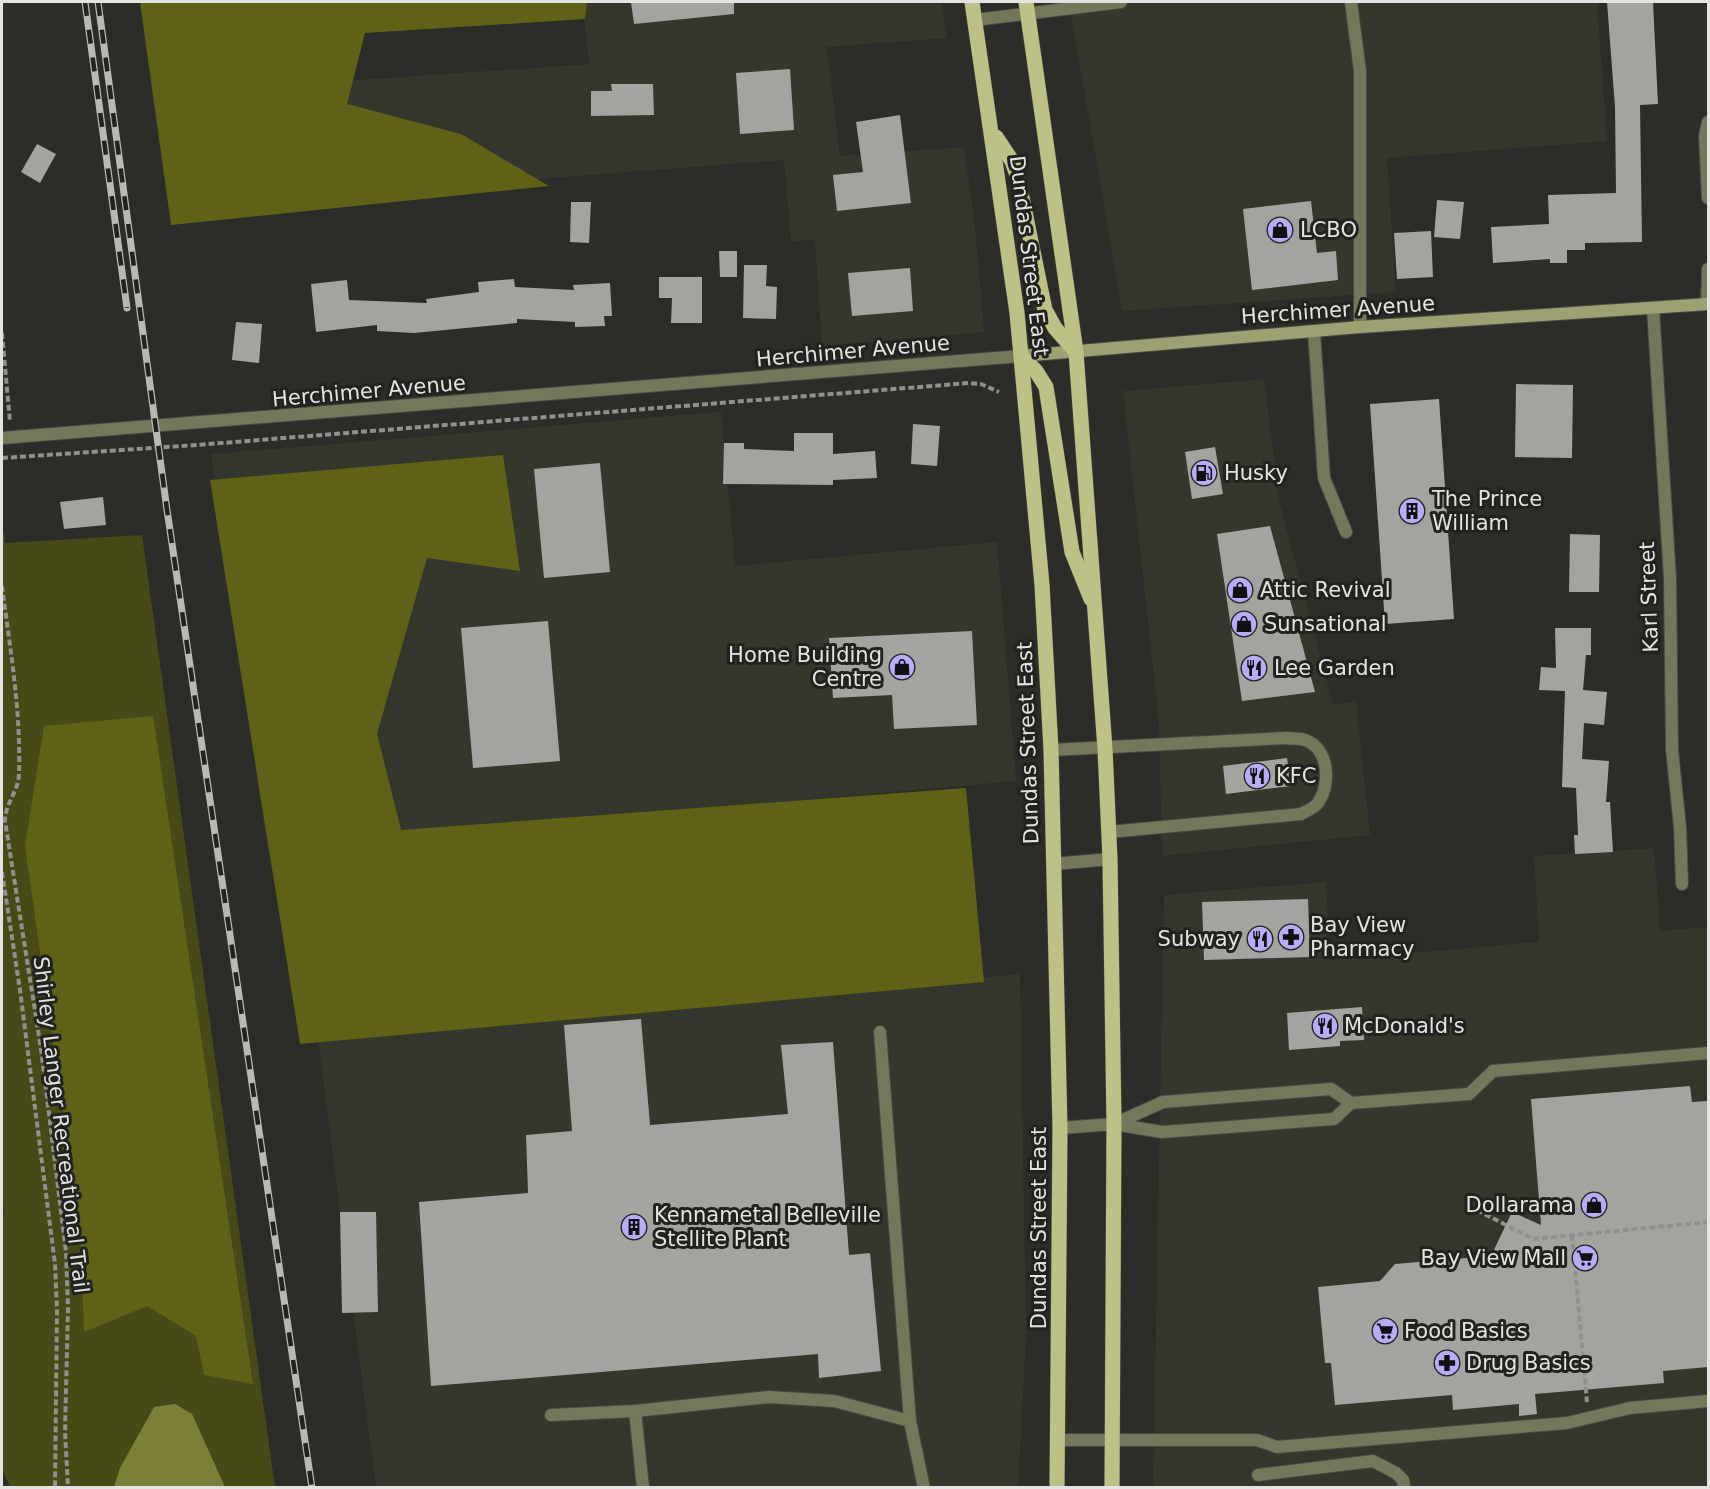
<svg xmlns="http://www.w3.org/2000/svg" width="1710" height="1489" font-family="'DejaVu Sans',sans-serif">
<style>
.built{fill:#36372c}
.green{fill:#474917}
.forest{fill:#5f6216}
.water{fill:#7c7f38}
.building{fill:#a3a49f}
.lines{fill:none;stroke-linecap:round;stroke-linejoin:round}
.lane-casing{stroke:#494946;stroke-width:14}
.street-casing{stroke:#494946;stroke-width:14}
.secondary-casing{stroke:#494946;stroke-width:14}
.primary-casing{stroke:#494946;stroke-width:16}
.path{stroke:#90908d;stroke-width:4;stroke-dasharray:6 3;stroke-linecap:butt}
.lane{stroke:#74775a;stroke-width:12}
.street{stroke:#74775a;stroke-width:12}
.secondary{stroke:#9da172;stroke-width:12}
.primary{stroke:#bdc185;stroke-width:15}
.rail-casing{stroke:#b8b8b5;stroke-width:7}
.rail{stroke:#22231f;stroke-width:4.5;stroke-dasharray:14;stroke-linecap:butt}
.labels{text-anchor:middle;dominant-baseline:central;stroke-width:6;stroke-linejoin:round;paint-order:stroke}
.poi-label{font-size:21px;fill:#e3e3e1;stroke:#22231f;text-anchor:start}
.street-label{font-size:21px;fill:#e3e3e1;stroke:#22231f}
</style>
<rect width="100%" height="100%" fill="#2c2c28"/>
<!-- built -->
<g class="built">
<path d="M582 2H941L947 38 827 47 840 156 964 147 975 226 984 332 822 346 815 240 791 241 784 160 175 207 158 94 589 64Z"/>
<path d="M1069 2H1597L1607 141 1387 158 1396 292 1122 311Z"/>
<path d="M1264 379 1280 505 1333 704 1356 702 1370 835 1162 856 1159 723 1123 391Z"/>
<path d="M721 412 735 566 997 542 1016 781 267 848 211 454Z"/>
<path d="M1654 848 1660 931 1708 927V1487L1153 1488 1164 895 1326 882 1330 960 1539 942 1534 856Z"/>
<path d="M1020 974 1026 1337 1018 1487H376L317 1032Z"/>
</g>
<!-- green -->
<path class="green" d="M2 522 5 543 142 535 275 1487H10L2 1469V1221L4 1211 2 1202Z"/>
<!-- forest -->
<g class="forest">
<path d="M140 2H587L585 19 365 33 347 104 461 134 549 186 171 225Z"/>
<path d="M503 455 520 571 427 558 377 734 401 830 966 788 984 982 300 1044 210 480Z"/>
<path d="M153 716 253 1384 204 1375 196 1336 147 1306 84 1332 80 1234 25 846 44 726Z"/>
</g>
<!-- water -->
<path class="water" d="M175 1404 192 1414 225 1487H114L120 1468 154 1407Z"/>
<!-- building -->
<g class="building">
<path d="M631 2H734V14L634 24Z"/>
<path d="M1607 2H1653L1658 104 1640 105 1642 242 1585 243V250H1567V263H1550V259L1493 263 1491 227 1549 224 1548 195 1616 193 1615 107Z"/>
<path d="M790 69 794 130 740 134 736 73Z"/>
<path d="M611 84H653L654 115 591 116V91H612Z"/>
<path d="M900 115 911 203 837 211 833 175 863 172 856 122Z"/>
<path d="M37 144 56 154 40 183 21 172Z"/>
<path d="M1437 200 1464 202 1460 239 1434 237Z"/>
<path d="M1311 201 1317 253 1336 251 1338 280 1252 290 1243 209Z"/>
<path d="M571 202H591L589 243 570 242Z"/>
<path d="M1431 231 1433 277 1397 279 1394 233Z"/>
<path d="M719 251H737V277H720Z"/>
<path d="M744 265H767L766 286 777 287 776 319 743 318Z"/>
<path d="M910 268 913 311 852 316 848 273Z"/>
<path d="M659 277H702V323H671L672 298H659Z"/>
<path d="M514 279 515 287 574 290 573 285 610 283 612 316H604L605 326 575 327V322L517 319V323L414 333 377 331V325L316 332 311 284 347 280 349 300 427 303 426 299 479 292 478 282Z"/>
<path d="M236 322 262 324 259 363 232 360Z"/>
<path d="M1516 384 1573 385 1572 458 1515 457Z"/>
<path d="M1439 399 1454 619 1385 624 1370 404Z"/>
<path d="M913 424 940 426 937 466 911 464Z"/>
<path d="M794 433H833V454L875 451 877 478 833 480V485L723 484 724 443H744V449L794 451Z"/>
<path d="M1215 447 1223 494 1192 499 1185 452Z"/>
<path d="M600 463 610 572 544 578 534 469Z"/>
<path d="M103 497 106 525 64 529 60 502Z"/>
<path d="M1270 526 1315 692 1242 701 1217 534Z"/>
<path d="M1570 534 1600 535 1599 592H1569Z"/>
<path d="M548 621 560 761 473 768 461 628Z"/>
<path d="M1555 628H1591V655H1586L1583 690 1607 692 1604 725 1584 723 1582 759 1609 761 1606 802H1610L1613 852 1575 854 1574 835H1578L1576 788 1562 787 1565 691 1539 690 1541 667 1556 668Z"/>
<path d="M972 631 977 725 894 729 892 695 833 698 829 638Z"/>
<path d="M1287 758 1291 786 1226 794 1223 766Z"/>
<path d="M1308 899 1310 957 1204 960 1202 902Z"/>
<path d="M1362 1007 1364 1040 1340 1041V1046L1289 1050 1287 1013Z"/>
<path d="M641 1019 650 1125 788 1114 781 1045 833 1042 849 1255 870 1253 881 1371 819 1378 818 1354 431 1386 419 1202 528 1193 526 1135 572 1131 564 1025Z"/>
<path d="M1690 1086 1692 1102 1708 1101V1367L1663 1371 1664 1383 1535 1394 1537 1414 1519 1416V1404L1453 1410 1452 1395 1335 1405 1331 1363H1325L1318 1287 1380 1281 1395 1264 1491 1256 1512 1212 1541 1225 1531 1099Z"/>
<path d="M340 1212H376L378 1312 342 1313Z"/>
</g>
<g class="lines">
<!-- lane casing -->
<g class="lane-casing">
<g id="lane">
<path d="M1351 2 1360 71V327"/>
<path d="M975 20 1121 2"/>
<path d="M1314 331 1324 478 1346 532"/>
<path d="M1051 750 1286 738C1292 739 1300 738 1305 740 1330 748 1331 787 1317 804 1313 809 1306 811 1301 814L1109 832"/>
<path d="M1054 864 1110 859"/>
<path d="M880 1032 910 1421 924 1488"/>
<path d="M1114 1124 1163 1102 1331 1089 1351 1103 1469 1094 1493 1071 1708 1053"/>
<path d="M1060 1128 1114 1124 1162 1132 1334 1119 1351 1103"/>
<path d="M635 1411 643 1488"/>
<path d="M551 1415 635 1411 769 1397 834 1401 910 1421"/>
<path d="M1059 1440H1257L1277 1447 1567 1423 1630 1408 1708 1401"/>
<path d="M1258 1475 1373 1461 1396 1473 1403 1480 1404 1488"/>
</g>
</g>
<!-- street casing -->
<g class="street-casing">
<g id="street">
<path d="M1708 122 1705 136 1708 198"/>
<path d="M1707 304 1708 269"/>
<path d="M1653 308 1670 578 1672 750 1680 827 1682 884"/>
<path d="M2 438 1021 356"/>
</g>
</g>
<!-- secondary casing -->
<g class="secondary-casing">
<path id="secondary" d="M1021 356 1360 327 1708 304"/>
</g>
<!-- primary casing -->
<g class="primary-casing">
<g id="primary">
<path d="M972 2 1017 313 1042 585 1051 750 1060 1128 1057 1488"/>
<path d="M1026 2 1076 352 1105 749 1110 859 1114 1124 1112 1488"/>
<path d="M996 137 1012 161 1018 178 1045 310 1055 328 1076 352"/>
<path d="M1021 356 1036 371 1046 387 1072 552 1091 599"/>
</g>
</g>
<!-- path -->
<g class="path">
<path d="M2 333 10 422"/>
<path d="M2 458 197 445 969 383 981 384 999 392"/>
<path d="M2 586C10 648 21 711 19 773 19 791 5 803 5 821L41 1049 66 1252 68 1308 65 1432 68 1488"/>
<path d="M2 872 20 990 55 1264 57 1311 55 1488"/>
<path d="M1477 1210 1533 1239 1708 1222"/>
<path d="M1572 1235 1587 1402"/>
</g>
<!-- lane -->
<use href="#lane" class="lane"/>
<!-- street -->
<use href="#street" class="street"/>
<!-- secondary -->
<use href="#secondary" class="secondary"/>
<!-- primary -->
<use href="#primary" class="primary"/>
<!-- rail casing -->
<g class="rail-casing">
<g id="rail">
<path d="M85 2 127 308"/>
<path d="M98 2 167 510 312 1488"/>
</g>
</g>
<!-- rail -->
<use href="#rail" class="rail"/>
</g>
<!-- icons -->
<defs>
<g id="shop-disc" transform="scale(1.35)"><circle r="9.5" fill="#b8abf7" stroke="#22231f"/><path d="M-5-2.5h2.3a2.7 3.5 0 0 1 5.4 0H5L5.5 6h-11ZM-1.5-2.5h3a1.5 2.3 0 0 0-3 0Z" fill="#111"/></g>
<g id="fuel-disc" transform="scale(1.35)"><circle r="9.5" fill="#b8abf7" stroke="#22231f"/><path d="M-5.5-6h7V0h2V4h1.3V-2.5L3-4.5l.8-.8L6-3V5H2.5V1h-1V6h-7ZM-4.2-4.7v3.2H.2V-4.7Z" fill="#111"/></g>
<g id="building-disc" transform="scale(1.35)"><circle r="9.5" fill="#b8abf7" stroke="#22231f"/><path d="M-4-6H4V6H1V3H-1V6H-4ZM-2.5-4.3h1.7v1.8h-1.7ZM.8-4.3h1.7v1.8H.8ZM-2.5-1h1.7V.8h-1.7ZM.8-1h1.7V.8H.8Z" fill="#111"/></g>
<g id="restaurant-disc" transform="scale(1.35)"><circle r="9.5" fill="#b8abf7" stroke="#22231f"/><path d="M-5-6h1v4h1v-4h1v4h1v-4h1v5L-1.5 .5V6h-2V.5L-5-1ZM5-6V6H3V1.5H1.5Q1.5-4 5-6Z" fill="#111"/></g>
<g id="pharmacy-disc" transform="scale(1.35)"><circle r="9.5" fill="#b8abf7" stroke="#22231f"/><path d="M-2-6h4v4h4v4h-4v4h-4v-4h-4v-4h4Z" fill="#111"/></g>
<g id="supermarket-disc" transform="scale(1.35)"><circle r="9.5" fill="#b8abf7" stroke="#22231f"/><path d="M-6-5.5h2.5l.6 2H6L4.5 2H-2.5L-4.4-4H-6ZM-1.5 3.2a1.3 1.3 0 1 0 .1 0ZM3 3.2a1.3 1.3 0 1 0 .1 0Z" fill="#111"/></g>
</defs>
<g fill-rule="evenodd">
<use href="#shop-disc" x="1280" y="230"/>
<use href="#fuel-disc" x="1204" y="473"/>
<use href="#building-disc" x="1412" y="511"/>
<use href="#shop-disc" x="1240" y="590"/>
<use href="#shop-disc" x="1244" y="624"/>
<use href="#shop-disc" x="902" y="667"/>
<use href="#restaurant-disc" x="1254" y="668"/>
<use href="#restaurant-disc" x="1257" y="776"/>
<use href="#pharmacy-disc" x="1291" y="937"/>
<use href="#restaurant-disc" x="1260" y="939"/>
<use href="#restaurant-disc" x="1325" y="1026"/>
<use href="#shop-disc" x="1594" y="1205"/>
<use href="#building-disc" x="634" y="1227"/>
<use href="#supermarket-disc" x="1585" y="1258"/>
<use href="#supermarket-disc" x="1385" y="1331"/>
<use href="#pharmacy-disc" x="1447" y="1363"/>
</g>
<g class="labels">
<!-- poi labels -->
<g class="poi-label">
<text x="1300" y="230">LCBO</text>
<text x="1224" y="473">Husky</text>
<text x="1432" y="499">The Prince<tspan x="1432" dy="24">William</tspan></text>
<text x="1260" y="590">Attic Revival</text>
<text x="1264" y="624">Sunsational</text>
<text x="882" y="655" text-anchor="end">Home Building<tspan x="882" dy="24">Centre</tspan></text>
<text x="1274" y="668">Lee Garden</text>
<text x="1276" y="776">KFC</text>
<text x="1310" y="925">Bay View<tspan x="1310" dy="24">Pharmacy</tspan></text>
<text x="1240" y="939" text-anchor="end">Subway</text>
<text x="1344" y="1026">McDonald's</text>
<text x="1574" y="1205" text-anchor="end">Dollarama</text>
<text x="654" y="1215">Kennametal Belleville<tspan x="654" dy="24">Stellite Plant</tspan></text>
<text x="1566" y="1258" text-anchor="end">Bay View Mall</text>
<text x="1404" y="1331">Food Basics</text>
<text x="1466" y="1363">Drug Basics</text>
</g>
<!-- street labels -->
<g class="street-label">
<text transform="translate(1029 256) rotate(83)">Dundas Street East</text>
<text transform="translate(1338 310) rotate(-4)">Herchimer Avenue</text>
<text transform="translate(853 351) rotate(-5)">Herchimer Avenue</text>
<text transform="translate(369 391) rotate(-5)">Herchimer Avenue</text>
<text transform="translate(1649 597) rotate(-92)">Karl Street</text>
<text transform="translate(1028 743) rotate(-92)">Dundas Street East</text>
<text transform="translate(61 1125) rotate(83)">Shirley Langer Recreational Trail</text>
<text transform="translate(1039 1228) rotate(-90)">Dundas Street East</text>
</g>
</g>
<!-- border -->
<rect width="1710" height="1489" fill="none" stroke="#e3e3e1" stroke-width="6"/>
</svg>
